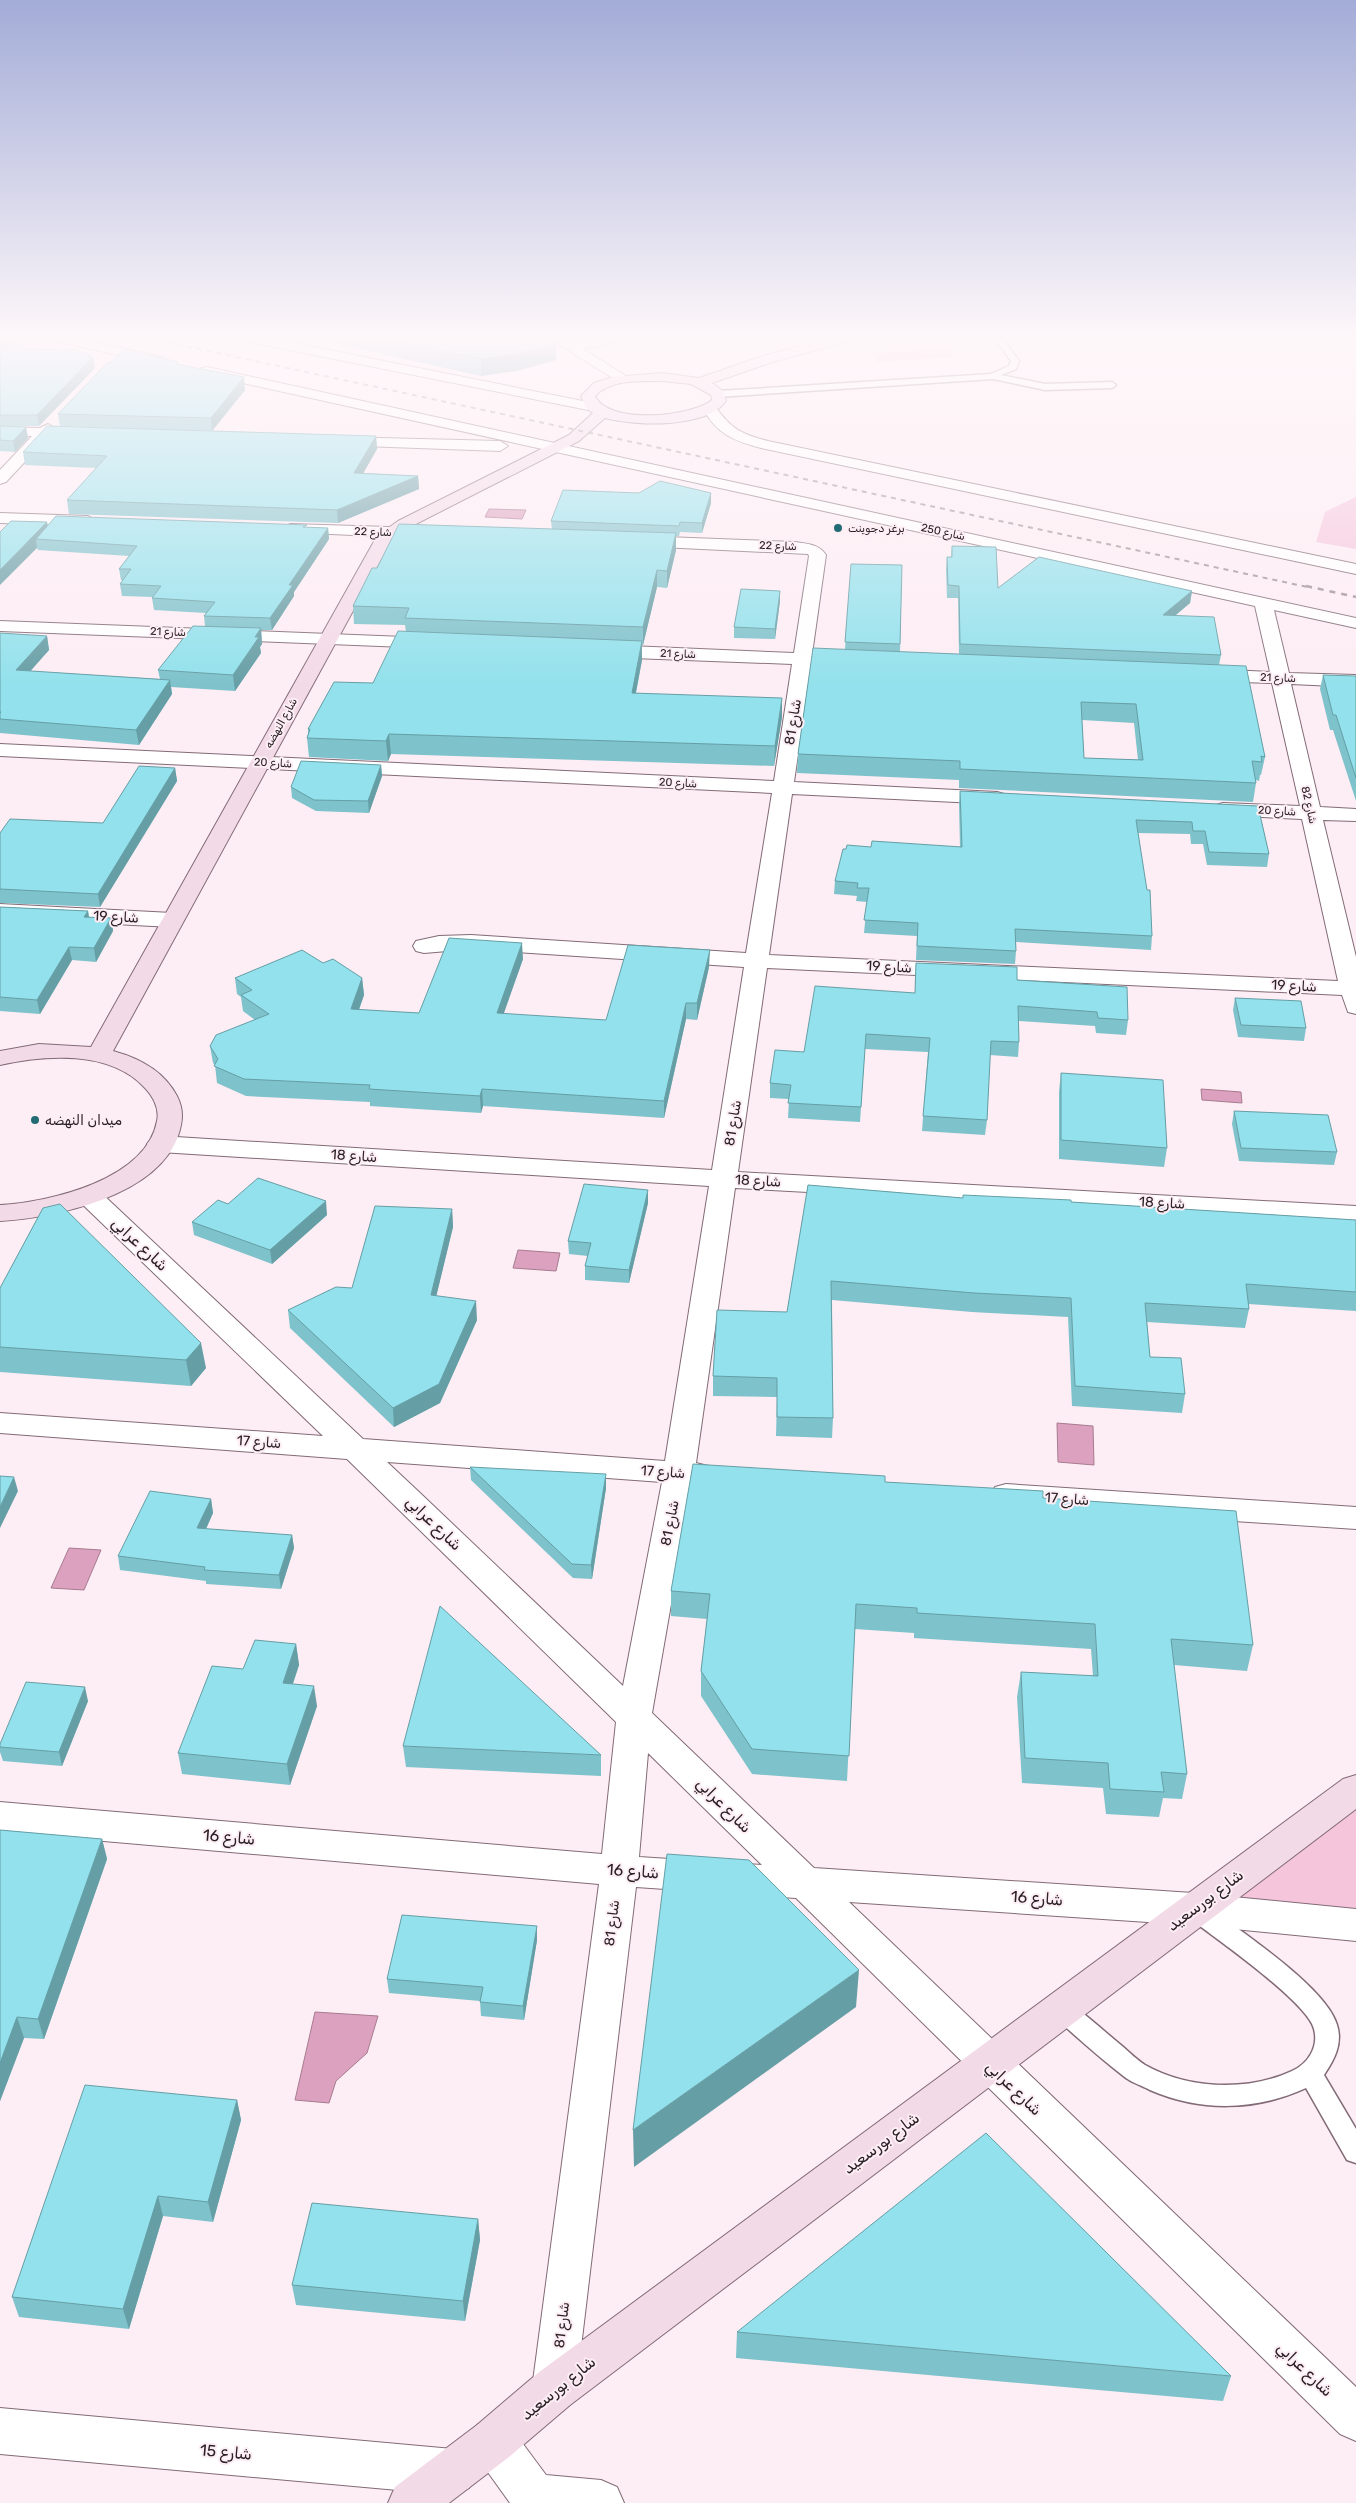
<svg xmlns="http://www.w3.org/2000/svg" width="1356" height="2503" font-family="Rubik,'Noto Sans Arabic',sans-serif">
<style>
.green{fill:#f5c5dc}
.water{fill:#dca1be;stroke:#a77b90}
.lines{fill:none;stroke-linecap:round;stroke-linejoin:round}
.lane-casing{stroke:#826b76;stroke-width:3}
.street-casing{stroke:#826b76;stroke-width:2}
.secondary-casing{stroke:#826b76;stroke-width:2}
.lane{fill:#fff;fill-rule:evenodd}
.street{fill:#fff;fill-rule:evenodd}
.secondary{fill:#f3dae7;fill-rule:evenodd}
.rail-far1{stroke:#9d9196;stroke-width:2;stroke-dasharray:5 5;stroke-linecap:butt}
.rail{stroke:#9d9196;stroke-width:2.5;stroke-dasharray:6 6;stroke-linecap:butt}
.wall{fill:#7ec2cb;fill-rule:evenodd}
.shaded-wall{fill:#669ea5}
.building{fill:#92e1ec;stroke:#669ea5;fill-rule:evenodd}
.poi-dot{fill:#206b74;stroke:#fdedf4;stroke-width:2}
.labels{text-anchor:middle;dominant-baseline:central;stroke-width:4;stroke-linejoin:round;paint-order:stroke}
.far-poi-label{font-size:11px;fill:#2a2125;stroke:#fdedf4;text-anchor:start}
.far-street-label{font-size:11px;fill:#2a2125;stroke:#fdedf4}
.street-label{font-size:14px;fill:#2a2125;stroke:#fdedf4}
.poi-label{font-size:14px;fill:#2a2125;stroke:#fdedf4;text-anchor:start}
.near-street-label{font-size:16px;fill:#2a2125;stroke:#fdedf4}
</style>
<rect width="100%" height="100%" fill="#fdedf4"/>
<!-- green -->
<g class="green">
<path d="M947 348 955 357 877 362 870 353Z"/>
<path d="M1356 497V549L1316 542 1325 512Z"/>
<path d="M1356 1810V1910L1236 1898Z"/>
</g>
<!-- water -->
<g class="water">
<path d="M489 509 526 510 522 519 485 517Z"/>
<path d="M1201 1089 1241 1092 1242 1103 1202 1100Z"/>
<path d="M518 1250 560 1253 556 1271 513 1268Z"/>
<path d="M1057 1423 1093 1426 1094 1465 1058 1462Z"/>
<path d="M69 1548 101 1550 84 1590 51 1588Z"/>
<path d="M315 2012 378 2016 367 2053 336 2081 329 2103 295 2100Z"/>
</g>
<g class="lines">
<!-- lane casing -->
<g class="lane-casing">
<g id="lane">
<path d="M994 338H1002L1019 361 1016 369 1001 375 1045 384 1112 382 1116 385 1112 388 1045 390 993 379 718 397 714 394 718 391 991 374 1009 366 1011 361Z"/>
<path d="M1201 1905 1209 1907C1241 1932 1326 1987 1337 2025 1343 2044 1334 2060 1324 2075L1356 2129V2163L1347 2160 1306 2088C1256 2111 1201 2112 1150 2090 1143 2086 1133 2083 1126 2078 1101 2059 1077 2037 1053 2016L1049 2009 1053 2002 1061 1999 1069 2002C1087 2016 1104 2031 1122 2046 1129 2052 1137 2060 1145 2065 1188 2089 1247 2092 1292 2071 1308 2064 1319 2047 1314 2029 1308 2003 1217 1939 1193 1921L1190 1914 1193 1907Z"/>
</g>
</g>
<!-- street casing -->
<g class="street-casing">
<g id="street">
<path d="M54 338H78L162 357 164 360 157 364 56 341Z"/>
<path d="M242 338H269L593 403 600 407 593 411 249 342Z"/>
<path d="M549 338H565L573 343 596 338H622L620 341 583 349 631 379 629 382H619Z"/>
<path d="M207 367 1356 618V628L1274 610 1289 673 1356 675V687L1291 684 1320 807 1356 809V821L1323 820 1356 957V1014L1348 1012 1342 995 767 968 738 1172 1356 1206V1222L735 1188 696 1463 708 1466 712 1474 708 1482 692 1484 652 1713 814 1868 1193 1893 1356 1909V1941L1193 1925 849 1902 1356 2387V2441L1340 2434 796 1898 636 1887 576 2389 570 2405 554 2411 538 2405 532 2389 599 1884 0 1832V1802L602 1854 616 1722 347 1459 0 1433V1413L323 1436 80 1202 76 1196 80 1190 89 1188 98 1190 363 1439 665 1461 709 1186 160 1152 151 1149 147 1144 151 1139 160 1136 712 1170 744 967 471 949 424 953 416 951 413 946 416 941 439 936 471 935 746 953 772 793 0 756V744L774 781 792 664 606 657 600 655 597 651 600 647 606 645 794 653 809 556 808 554 639 546 633 545 631 541 633 537 639 536 795 542C808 544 819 544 826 555L812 654 827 656 829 660 827 664 811 665 794 782 997 792 1004 794 1007 798 1004 802 997 804 792 794 769 955 1338 981 1302 819 1223 815 1216 813 1213 809 1216 805 1223 803 1300 806 1272 683 1210 681 1203 679 1201 675 1203 671 1210 669 1270 672 1255 606 202 374 200 371 202 368ZM387 1462 662 1482 623 1686 419 1492ZM648 1753 762 1865 639 1857Z"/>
<path d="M710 405 715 406C731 429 741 434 768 441L1356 564V574L761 448C734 441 717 434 703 409Z"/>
<path d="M48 424 55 428H80L88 433 80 438 48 437 6 482 0 484V470L32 436 0 435V427L40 428Z"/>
<path d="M340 437 500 441 508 446 500 451 335 445 332 442Z"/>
<path d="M0 513 88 516 96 521 88 526 0 523Z"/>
<path d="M291 524 421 528 427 529 429 533 427 537 421 538 285 532 283 529 285 526Z"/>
<path d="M0 621 430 638 436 639 439 643 436 647 430 648 0 631Z"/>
<path d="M0 904 172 913 180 915 183 920 180 925 172 927 0 918Z"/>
<path d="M1006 1484 1356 1507V1529L1006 1506 995 1503 990 1495 995 1487Z"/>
<path d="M0 2408 453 2449 469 2456 476 2472 469 2488 453 2495 0 2454Z"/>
<path d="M493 2418 509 2425 546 2475 601 2480 617 2487 624 2503H510L477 2457 470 2441 477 2425Z"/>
</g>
</g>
<!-- secondary casing -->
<g class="secondary-casing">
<g id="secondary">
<path d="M829 338H851L849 341 773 362 712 383 723 391 726 401C706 429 635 426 605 418L579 441 410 527 390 543 113 1051C139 1058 164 1071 177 1096 184 1110 183 1121 178 1136 157 1196 55 1218 0 1221V1205C50 1202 146 1180 157 1121 160 1108 152 1095 144 1087 109 1050 45 1055 0 1065V1051L39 1044 91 1047 377 536 398 521 569 435 593 413 587 409 581 396 594 383 613 377 662 373 699 378 763 356ZM662 381 691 384 711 395 712 400C691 417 608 425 595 396 611 379 641 381 662 381Z"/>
<path d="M1356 1775V1809L570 2405 509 2457 449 2503H388L395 2487 477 2425 538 2373 1343 1779Z"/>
</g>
</g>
<!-- lane -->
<use href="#lane" class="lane"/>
<!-- street -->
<use href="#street" class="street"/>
<!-- secondary -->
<use href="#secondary" class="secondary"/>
<!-- rail-far1 -->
<path class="rail-far1" d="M148 338 1312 588"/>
<!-- rail -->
<path class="rail" d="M1306 586 1356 597"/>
</g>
<!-- wall -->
<g class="wall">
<path d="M0 338H21L23 348H0Z"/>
<path d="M310 338H544L556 360 516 371 481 376Z"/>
<path d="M0 349 95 368 39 426H0Z"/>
<path d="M110 363 178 365 245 390 212 431 60 426 58 414Z"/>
<path d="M0 426 26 427 28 438 15 452 0 451Z"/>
<path d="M376 436 377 449 363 473 418 476 419 489 338 523 69 514 67 500 96 468 25 465 23 452Z"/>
<path d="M639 493H711V503L702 533 680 532 679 536H676V550L667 588 657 587 643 645H642V660L636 693 782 717 774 766 391 754 388 761 309 757 307 738 308 734V729L373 683 406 632 405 625 354 624 353 606 377 568 552 529 551 521Z"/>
<path d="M48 525 328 528 329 539 294 592V596L272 630H261L262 644 260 647 261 653 235 691 171 687 172 694 139 745 0 733V633L47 636 49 650 30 671 160 679 158 670 205 626 204 616 206 613 154 610 152 598 153 597 122 596 120 584 123 580H121L119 569 129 556 38 550 37 548 0 532Z"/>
<path d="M952 546 998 588 1192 591 1190 603 1176 615 1221 655 1219 665 1265 757 1261 775H1260L1259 781 1256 780V783L1253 802 959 788V780L797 773 798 754 845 649 851 564 902 565 900 652 959 654 958 598H947L946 569 947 557H951ZM1082 720 1134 723 1138 760 1084 758Z"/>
<path d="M780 591V601L775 639 734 638V627Z"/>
<path d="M1323 675 1356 676V801L1333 730H1330L1320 689Z"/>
<path d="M381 765 382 776 369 813 316 811 292 798 291 787Z"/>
<path d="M175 768 177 781 100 907 0 903V833L103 823Z"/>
<path d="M960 791 1258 806 1269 854 1267 867 1207 865 1203 844H1191L1190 834 1138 833 1152 936 1151 950 1016 942V951L1015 964 916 960 917 936 864 933 867 902 856 901 857 896 834 894 835 881 871 847H960L959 804Z"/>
<path d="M0 907 88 911 89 917 111 918 113 931 96 962 72 960 40 1014 0 1011Z"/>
<path d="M523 959 503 1014 606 1020 709 967 697 1020 686 1019 664 1118 483 1106 481 1113 370 1106V1102L246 1096 217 1083 215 1065 213 1063 210 1046 255 1020 243 1011 241 997 237 994 235 978 323 963 362 978 364 995 359 1010 419 1013Z"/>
<path d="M916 963 1017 980 1128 1020 1126 1035 1096 1033 1095 1026 1019 1021V1042L1018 1057 990 1055 987 1120 985 1135 922 1131 928 1052 865 1049 860 1122 788 1118 789 1099 770 1098V1083L804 1052 915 993Z"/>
<path d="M1235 998 1306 1028 1304 1041 1238 1037 1233 1010Z"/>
<path d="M1061 1073 1167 1148 1164 1167 1059 1159V1092Z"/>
<path d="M1234 1111 1337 1152 1334 1165 1239 1161 1232 1124Z"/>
<path d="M808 1185 962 1198 1071 1202 1356 1220V1311L1248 1304 1249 1309 1245 1328 1147 1322 1150 1357 1185 1394 1182 1413 1072 1406 1068 1317 972 1312 832 1300 833 1418 832 1438 776 1436 777 1397 713 1396V1376L787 1312Z"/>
<path d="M648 1203 629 1283 585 1280V1266L588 1256 569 1254 568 1241Z"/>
<path d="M228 1204 327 1215 272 1264 194 1235 192 1222Z"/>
<path d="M43 1208 206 1368 191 1386 0 1372V1288Z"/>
<path d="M452 1209 453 1227 436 1296 477 1320 440 1403 394 1427 290 1328 288 1310 352 1288Z"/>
<path d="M470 1467 606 1488 592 1579 573 1578 471 1480Z"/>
<path d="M885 1482 1043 1498 1253 1645 1247 1671 1174 1665 1187 1774 1182 1799 1163 1798 1159 1817 1106 1814 1103 1788 1022 1783 1017 1697 1021 1672 1093 1676 1091 1649 914 1638V1633L855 1629 847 1781 752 1774 701 1696V1671L707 1619 671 1616V1591Z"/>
<path d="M211 1499 213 1513 206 1529 292 1535 294 1548 281 1589 206 1584V1581L120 1570 118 1556Z"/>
<path d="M296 1644 299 1665 293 1684 317 1706 290 1785 182 1774 178 1753 243 1669Z"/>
<path d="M88 1701 62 1766 3 1761 0 1752V1744Z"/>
<path d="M403 1746 601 1755V1776L406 1767Z"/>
<path d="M0 1830 102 1839 107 1859 44 2039 24 2038 0 2101Z"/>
<path d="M537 1940 524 2020 481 2016 480 2001 389 1993 387 1979Z"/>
<path d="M237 2100 241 2120 213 2222 163 2216 129 2329 19 2317 12 2297Z"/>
<path d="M478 2219 480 2240 465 2321 296 2305 292 2285Z"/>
<path d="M737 2332 1231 2376 1223 2401 736 2358Z"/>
</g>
<!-- shaded-wall -->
<g class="shaded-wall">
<path d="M556 344V360L516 371 481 376V359Z"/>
<path d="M93 357 95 368 39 426 37 415Z"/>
<path d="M244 377 245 390 212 431 211 418Z"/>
<path d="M26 427 28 438 15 452 13 441Z"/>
<path d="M376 436 377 449 356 486 354 473Z"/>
<path d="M418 476 419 489 338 523 337 510Z"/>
<path d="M711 493V503L702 533V523Z"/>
<path d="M47 522 50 535 36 539 37 548 0 585V570Z"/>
<path d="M328 528 329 539 294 592V596L272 630 270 618 289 585Z"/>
<path d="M676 533V550L667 588V571Z"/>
<path d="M657 570V587L643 645V627Z"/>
<path d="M780 591V601L775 639V629Z"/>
<path d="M1192 591 1190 603 1161 627 1163 615Z"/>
<path d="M261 628 262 644 260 647 261 653 235 691 233 675Z"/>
<path d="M47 636 49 650 19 684 16 670Z"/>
<path d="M642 641V660L632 712V693Z"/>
<path d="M170 680 172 694 139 745 136 730Z"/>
<path d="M782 698V717L774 766 775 746Z"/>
<path d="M389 734 391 754 388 761 386 741Z"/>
<path d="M381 765 382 776 369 813 368 801Z"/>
<path d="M175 768 177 781 100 907 98 894Z"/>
<path d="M88 911 90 925 84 917Z"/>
<path d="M111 918 113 931 96 962 94 948Z"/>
<path d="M522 943 523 959 498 1030 497 1013Z"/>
<path d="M69 947 72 960 40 1014 37 1000Z"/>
<path d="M710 950 709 967 697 1020V1003Z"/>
<path d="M362 978 364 995 353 1026 351 1009Z"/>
<path d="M686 1003V1019L664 1118V1101Z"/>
<path d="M482 1089 483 1106 481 1113 480 1096Z"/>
<path d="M648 1190V1203L629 1283V1270Z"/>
<path d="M326 1201 327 1215 272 1264 270 1250Z"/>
<path d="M452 1209 453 1227 432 1314 431 1295Z"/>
<path d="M476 1301 477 1320 440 1403 394 1427 393 1408Z"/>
<path d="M201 1343 206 1368 191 1386 186 1360Z"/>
<path d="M606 1474V1488L592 1579 591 1565Z"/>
<path d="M14 1477 18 1491 0 1528V1507Z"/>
<path d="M211 1499 213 1513 200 1542 197 1528Z"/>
<path d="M292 1535 294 1548 281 1589 279 1575Z"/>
<path d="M296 1644 299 1665 286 1703 283 1683Z"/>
<path d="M314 1686 317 1706 290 1785 287 1764Z"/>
<path d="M85 1687 88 1701 62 1766 59 1752Z"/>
<path d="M102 1839 107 1859 44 2039 38 2019Z"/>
<path d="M537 1926V1940L524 2020 523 2006Z"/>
<path d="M859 1970 856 2007 634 2167 633 2130Z"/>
<path d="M17 2017 24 2038 0 2101V2063Z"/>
<path d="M237 2100 241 2120 213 2222 208 2202Z"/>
<path d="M158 2196 163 2216 129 2329 123 2309Z"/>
<path d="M478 2219 480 2240 465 2321 463 2301Z"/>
</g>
<!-- building -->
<g class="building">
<path d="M382 338H544L556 344 515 354 481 359Z"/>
<path d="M0 349 77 350 93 357 37 415H0Z"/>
<path d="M124 349 178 362 176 364 244 377 211 418 58 414 108 362 110 363Z"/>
<path d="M0 426 26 427 13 441 0 440Z"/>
<path d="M47 426 376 436 354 473 418 476 337 510 67 500 107 456 23 452Z"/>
<path d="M660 481 711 493 702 523 680 522 679 526 551 521 563 490 639 493Z"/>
<path d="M56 516 307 525 303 527 328 528 289 585H293L270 618 204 616 215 602 152 598 161 586 120 584 131 569H119L137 546 36 539Z"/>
<path d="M11 521 47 522 0 570V532Z"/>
<path d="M399 524 676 533 667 571 657 570 643 627 405 618 409 608 353 606 372 568H377Z"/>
<path d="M952 546 996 547 998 588 1039 557 1192 591 1163 615 1214 617 1221 655 960 644 959 586 948 585 947 557H952Z"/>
<path d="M851 564 902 565 900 644 845 642Z"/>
<path d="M741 589 780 591 775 629 734 627Z"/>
<path d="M193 626 261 628 255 637H259L233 675 158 670Z"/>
<path d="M398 631 642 641 632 693 782 698 775 746 389 734 386 741 307 738 310 729H308L334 682 373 683Z"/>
<path d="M0 633 47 636 16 670 170 680 136 730 0 719V713L1 712H0Z"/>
<path d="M813 648 1246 666 1265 757 1261 756 1262 762 1252 761 1256 783 960 769V761L798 754ZM1081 702 1136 704 1143 760 1084 758Z"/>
<path d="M1323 675 1356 676V778L1336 715H1333Z"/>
<path d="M301 761 381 765 368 801 314 800 291 787Z"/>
<path d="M139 766 175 768 98 894 0 889V833L10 819 103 823Z"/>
<path d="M960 791 1258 806 1269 854 1209 852 1205 831H1193L1192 822 1136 820 1147 890H1150L1152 936 1015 929 1016 951 917 946 918 923 864 920 869 888H857L858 883 835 881 843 849H846L847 845 871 847 872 841 962 847Z"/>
<path d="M0 907 88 911 84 917 111 918 94 948 69 947 37 1000 0 997Z"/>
<path d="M449 938 522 943 497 1013 606 1020 628 945 710 950 697 1003H686L664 1101 482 1089 480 1096 369 1089 370 1085 244 1079 214 1066 218 1059 210 1046 216 1035 269 1014 241 995 252 990 235 978 302 950 323 963 333 959 362 978 351 1009 419 1013Z"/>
<path d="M916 963 1017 967V980L1127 987 1128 1020 1098 1018 1097 1012 1018 1006 1019 1042 991 1041 987 1120 923 1116 930 1038 866 1034 861 1107 788 1103 791 1085 770 1083 775 1050 804 1052 815 986 915 993Z"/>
<path d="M1235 998 1301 1001 1306 1028 1241 1025Z"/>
<path d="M1061 1073 1163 1080 1167 1148 1061 1140Z"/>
<path d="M1234 1111 1328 1115 1337 1152 1241 1148Z"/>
<path d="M258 1178 326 1201 270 1250 192 1222 218 1200 228 1204Z"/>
<path d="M584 1184 648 1190 629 1270 585 1266 591 1243 568 1241Z"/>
<path d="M808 1185 963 1198V1195L1071 1200V1202L1356 1220V1292L1246 1284 1249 1309 1145 1303 1150 1357 1181 1358 1185 1394 1075 1386 1071 1298 974 1293 831 1281 833 1418 777 1417V1378L713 1376 717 1310 787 1312Z"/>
<path d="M60 1204 201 1343 186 1360 0 1347V1288L43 1208Z"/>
<path d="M375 1206 452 1209 431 1295 476 1301 439 1384 393 1408 288 1310 336 1287 352 1288Z"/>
<path d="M693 1464 885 1476V1482L1043 1491V1498L1236 1511 1253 1645 1171 1639 1187 1774 1161 1772 1164 1792 1110 1789 1108 1763 1025 1758 1021 1672 1098 1676 1095 1624 917 1613V1608L856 1604 849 1756 752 1749 701 1671 710 1594 671 1591Z"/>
<path d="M470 1467 606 1474 591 1565 572 1564Z"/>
<path d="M0 1476 14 1477 0 1507Z"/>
<path d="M150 1491 211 1499 197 1528 292 1535 279 1575 204 1570 205 1567 118 1556Z"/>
<path d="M440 1606 601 1755 403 1746Z"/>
<path d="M255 1640 296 1644 283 1683 314 1686 287 1764 178 1753 212 1666 243 1669Z"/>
<path d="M26 1682 85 1687 59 1752 0 1747V1744Z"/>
<path d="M0 1830 102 1839 38 2019 17 2017 0 2063Z"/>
<path d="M667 1854 749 1860 859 1970 633 2130Z"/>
<path d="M402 1915 537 1926 523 2006 480 2002 483 1987 387 1979Z"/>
<path d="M85 2085 237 2100 208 2202 158 2196 123 2309 12 2297Z"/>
<path d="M986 2133 1231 2376 737 2332Z"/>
<path d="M312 2203 478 2219 463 2301 292 2285Z"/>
</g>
<!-- sky -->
<linearGradient id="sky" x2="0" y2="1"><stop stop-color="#a3acd7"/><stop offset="0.49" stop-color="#fef7fa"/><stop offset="1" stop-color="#fef7fa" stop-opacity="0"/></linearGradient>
<rect width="1356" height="688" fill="url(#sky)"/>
<!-- markers -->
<g class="poi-dot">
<circle cx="838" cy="528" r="5"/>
<circle cx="35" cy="1120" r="5"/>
</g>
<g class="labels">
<!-- far-poi labels -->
<g class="far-poi-label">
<text x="848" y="528">برغر دجوينت</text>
</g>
<!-- far-street labels -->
<g class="far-street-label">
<text transform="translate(373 532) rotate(2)">شارع 22</text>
<text transform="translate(943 532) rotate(12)">شارع 250</text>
<text transform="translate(778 546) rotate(2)">شارع 22</text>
<text transform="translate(168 632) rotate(2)">شارع 21</text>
<text transform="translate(678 654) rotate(2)">شارع 21</text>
<text transform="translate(1278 678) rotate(2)">شارع 21</text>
<text transform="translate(281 723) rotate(-61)">شارع النهضه</text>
<text transform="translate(273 763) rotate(3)">شارع 20</text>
<text transform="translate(678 783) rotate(3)">شارع 20</text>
<text transform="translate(1309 805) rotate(77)">شارع 82</text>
<text transform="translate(1277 811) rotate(3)">شارع 20</text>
</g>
<!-- street labels -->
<g class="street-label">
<text transform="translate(793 722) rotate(-81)">شارع 81</text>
<text transform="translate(116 917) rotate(3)">شارع 19</text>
<text transform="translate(889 967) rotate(3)">شارع 19</text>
<text transform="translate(1294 986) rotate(3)">شارع 19</text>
<text transform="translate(733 1123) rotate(-81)">شارع 81</text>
<text transform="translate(354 1156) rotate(4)">شارع 18</text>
<text transform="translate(758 1181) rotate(3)">شارع 18</text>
<text transform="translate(1162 1203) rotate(3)">شارع 18</text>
<text transform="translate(259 1442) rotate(4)">شارع 17</text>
<text transform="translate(663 1472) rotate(4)">شارع 17</text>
<text transform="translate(1067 1499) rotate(4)">شارع 17</text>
<text transform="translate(670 1523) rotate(-79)">شارع 81</text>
<text transform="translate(612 1923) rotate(-83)">شارع 81</text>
<text transform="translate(562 2325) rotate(-83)">شارع 81</text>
</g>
<!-- poi labels -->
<g class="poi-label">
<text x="45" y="1120">ميدان النهضه</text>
</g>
<!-- near-street labels -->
<g class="near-street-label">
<text transform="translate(140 1244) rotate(43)">شارع عرابي</text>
<text transform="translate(434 1523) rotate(44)">شارع عرابي</text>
<text transform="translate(724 1805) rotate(45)">شارع عرابي</text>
<text transform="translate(229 1837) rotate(5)">شارع 16</text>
<text transform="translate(633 1871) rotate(4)">شارع 16</text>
<text transform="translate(1037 1898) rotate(4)">شارع 16</text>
<text transform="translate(1205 1900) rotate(-37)">شارع بورسعيد</text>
<text transform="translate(1014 2088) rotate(44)">شارع عرابي</text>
<text transform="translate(881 2143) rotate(-37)">شارع بورسعيد</text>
<text transform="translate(1305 2369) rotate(44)">شارع عرابي</text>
<text transform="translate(558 2388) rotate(-39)">شارع بورسعيد</text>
<text transform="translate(226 2452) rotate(5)">شارع 15</text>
</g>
</g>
</svg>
